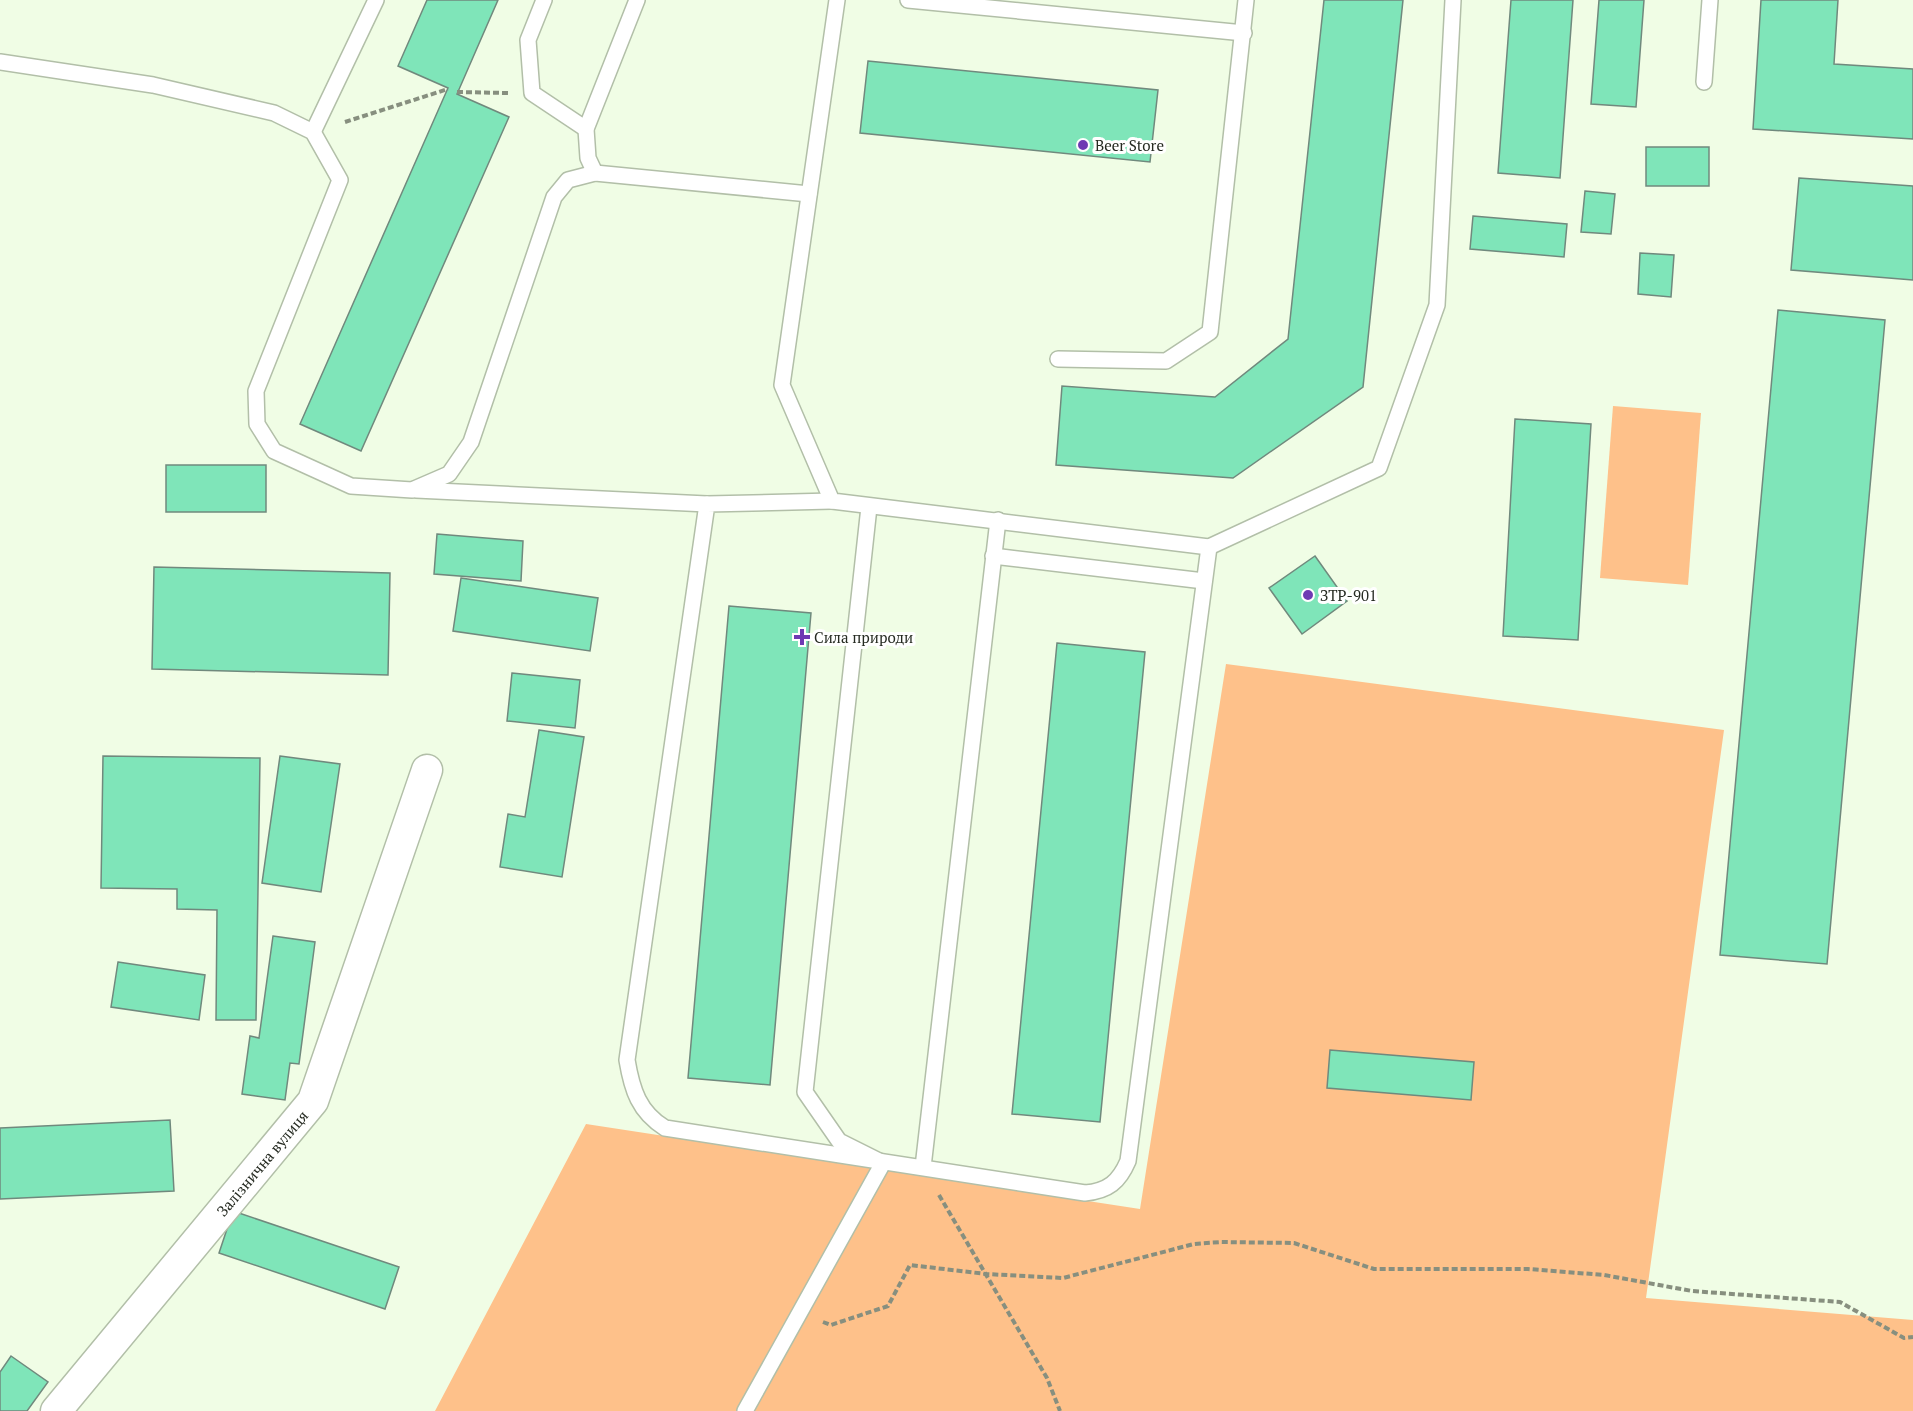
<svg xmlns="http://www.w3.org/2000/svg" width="1913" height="1411" font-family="'PT Serif',serif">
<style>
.green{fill:#fec18a}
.building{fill:#7fe5b9;stroke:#70897d;stroke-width:1.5}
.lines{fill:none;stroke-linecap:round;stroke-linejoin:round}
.lane-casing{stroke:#b2bfa8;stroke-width:18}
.street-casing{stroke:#b2bfa8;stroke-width:33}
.path{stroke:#878f7f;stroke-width:4;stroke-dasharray:6 3;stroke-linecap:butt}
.lane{stroke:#fff;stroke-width:15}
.street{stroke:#fff;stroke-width:30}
.poi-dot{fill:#6e3bb3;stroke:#fff;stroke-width:2}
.labels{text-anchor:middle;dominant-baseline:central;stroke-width:6;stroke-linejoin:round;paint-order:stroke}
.poi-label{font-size:15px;fill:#262b22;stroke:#fff;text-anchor:start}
.street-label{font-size:15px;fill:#262b22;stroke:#fff}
</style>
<rect width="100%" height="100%" fill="#f0fde5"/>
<!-- green -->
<g class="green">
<path d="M1613 406 1701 413 1688 585 1600 578Z"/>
<path d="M1226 664 1724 730 1646 1298 1913 1320V1411H435L586 1124 1140 1209Z"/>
</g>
<!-- building -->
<g class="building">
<path d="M427 0H498L457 94 509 117 361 451 300 424 448 88 398 66Z"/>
<path d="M1324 0H1403L1363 387 1233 478 1056 465 1062 386 1215 397 1288 339Z"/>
<path d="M1511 0H1573L1560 178 1498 173Z"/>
<path d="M1599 0H1644L1636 107 1591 104Z"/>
<path d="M1761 0H1838L1834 64 1913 69V139L1753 129Z"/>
<path d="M868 61 1158 90 1150 162 860 133Z"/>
<rect x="1646" y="147" width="63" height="39"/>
<path d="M1799 178 1913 186V280L1791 270Z"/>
<path d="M1585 191 1615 194 1611 234 1581 232Z"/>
<path d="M1473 216 1567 224 1564 257 1470 249Z"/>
<path d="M1640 253 1674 255 1671 297 1638 294Z"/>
<path d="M1778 310 1885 320 1827 964 1720 955Z"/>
<path d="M1515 419 1591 424 1578 640 1503 636Z"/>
<rect x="166" y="465" width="100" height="47"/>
<path d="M437 534 523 541 521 581 434 574Z"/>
<path d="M1315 556 1347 601 1302 634 1269 588Z"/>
<path d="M154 567 390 573 388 675 152 669Z"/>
<path d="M461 578 598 598 590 651 453 631Z"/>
<path d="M729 606 811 613 770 1085 688 1078Z"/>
<path d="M1057 643 1145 652 1100 1122 1012 1114Z"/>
<path d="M512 673 580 680 575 728 507 721Z"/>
<path d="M539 730 584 737 562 877 500 867 508 814 525 817Z"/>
<path d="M103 756 260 758 256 1020H216L217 910 177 909V889L101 888Z"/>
<path d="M280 756 340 764 321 892 262 883Z"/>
<path d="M273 936 315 942 299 1064 290 1063 285 1100 242 1094 250 1036 259 1038Z"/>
<path d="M118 962 205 975 199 1020 111 1007Z"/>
<path d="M1330 1050 1474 1062 1471 1100 1327 1088Z"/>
<path d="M170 1120 174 1191 0 1199V1128Z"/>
<path d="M233 1211 399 1267 385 1309 219 1253Z"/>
<path d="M11 1356 48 1382 27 1411H0V1372Z"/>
</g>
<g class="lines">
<!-- lane casing -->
<g class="lane-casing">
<g id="lane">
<path d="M544 0 528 40 532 93 586 129"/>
<path d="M837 0 782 385 832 501 1209 547 1379 468 1437 305 1453 0"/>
<path d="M908 0 1244 33"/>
<path d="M0 62 153 85 274 113 313 132 340 180 256 391 257 424 274 451 351 486 412 490 449 474 471 442 554 197 568 180 595 173 809 194"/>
<path d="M1704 82 1710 0"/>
<path d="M313 132 376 0"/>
<path d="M595 173 588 158 586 129 637 0"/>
<path d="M1058 359 1166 361 1210 332 1246 0"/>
<path d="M416 490 707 504"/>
<path d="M832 501 707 504 627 1060C632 1090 639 1112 665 1128L1085 1193C1108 1191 1119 1182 1128 1161L1209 547"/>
<path d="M993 556 1204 581"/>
<path d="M923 1167 998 520"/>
<path d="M745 1411 883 1163 839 1141 805 1092 869 507"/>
</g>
</g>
<!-- street casing -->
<g class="street-casing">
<path id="street" d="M56 1411 313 1101 427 770"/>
</g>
<!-- path -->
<g class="path">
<path d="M457 92 508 93"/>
<path d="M345 122 448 89"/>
<path d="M939 1195 1047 1378 1060 1411"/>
<path d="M823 1322 831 1325 888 1306 910 1265 986 1274 1063 1278 1194 1244 1221 1242 1294 1243 1374 1269H1528L1604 1275 1692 1291 1840 1302 1904 1338 1913 1337"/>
</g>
<!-- lane -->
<use href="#lane" class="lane"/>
<!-- street -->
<use href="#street" class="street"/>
</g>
<!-- markers -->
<g class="poi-dot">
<circle cx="1083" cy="145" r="6"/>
<circle cx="1308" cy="595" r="6"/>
<path d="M799 628h6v6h6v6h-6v6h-6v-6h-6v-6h6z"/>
</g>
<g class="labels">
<!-- poi labels -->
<g class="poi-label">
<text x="1095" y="145">Beer Store</text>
<text x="1320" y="595">ЗТР-901</text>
<text x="814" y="637">Сила природи</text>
</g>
<!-- street labels -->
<g class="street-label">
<text transform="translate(262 1163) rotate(-50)">Залізнична вулиця</text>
</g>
</g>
</svg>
